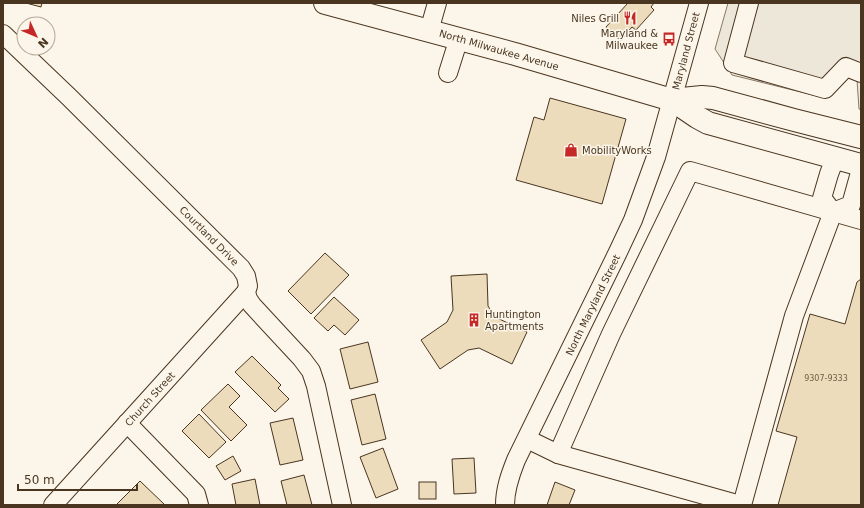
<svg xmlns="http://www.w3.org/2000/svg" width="864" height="508" font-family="'DejaVu Sans',sans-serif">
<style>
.parking{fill:#ede7d9;stroke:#887966}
.building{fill:#ecdcbc;stroke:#4a3520}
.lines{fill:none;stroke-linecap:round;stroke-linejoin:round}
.minor-casing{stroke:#4a3520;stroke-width:20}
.major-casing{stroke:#4a3520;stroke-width:24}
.minor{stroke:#fbf6e9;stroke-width:18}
.major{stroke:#fbf6e9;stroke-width:22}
.labels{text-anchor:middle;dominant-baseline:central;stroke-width:3;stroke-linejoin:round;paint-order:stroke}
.number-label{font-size:8px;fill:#725f47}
.poi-label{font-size:10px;fill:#4a3520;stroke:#fbf6e9;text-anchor:end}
.street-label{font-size:10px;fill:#4a3520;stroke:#fbf6e9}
</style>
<rect width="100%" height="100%" fill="#fbf6e9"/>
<!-- parking -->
<path class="parking" d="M728 3H861V110L859 109 857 80 843 77 825 98 732 75 715 49Z"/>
<!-- building -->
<g class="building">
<path d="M26 3H42L41 7Z"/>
<path d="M628 3H654L651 7 654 10 636 30 632 27 621 40 612 35 606 27Z"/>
<path d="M550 98 626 119 602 204 516 180 534 117 544 120Z"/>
<path d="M325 253 349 275 311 314 288 291Z"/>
<path d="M487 274 488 306 495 317 527 332 512 364 479 348 468 350 440 369 421 340 447 322 453 310 451 276Z"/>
<path d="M861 279V505H778L797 437 776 431 810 314 845 324 857 282Z"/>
<path d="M334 297 359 320 345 335 334 325 328 331 314 318Z"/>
<path d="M368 342 378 382 350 389 340 349Z"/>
<path d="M252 356 281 385 278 388 289 399 275 412 235 372Z"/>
<path d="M228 384 240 396 229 407 247 425 231 441 201 410Z"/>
<path d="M375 394 386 439 362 445 351 400Z"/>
<path d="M199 414 226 442 209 458 182 431Z"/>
<path d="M293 418 303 460 280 465 270 423Z"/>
<path d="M383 448 398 489 376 498 360 457Z"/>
<path d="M233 456 241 471 225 480 216 466Z"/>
<path d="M474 458 476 493 454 494 452 459Z"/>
<path d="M304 475 312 505H287L281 481Z"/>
<path d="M255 479 260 505H236L232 484Z"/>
<path d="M140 481 165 505H116Z"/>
<rect x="419" y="482" width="17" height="17"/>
<path d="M555 482 575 490 569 505H547Z"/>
</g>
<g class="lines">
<!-- minor casing -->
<g class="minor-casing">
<g id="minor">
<path d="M749 3 733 63 825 89 846 67 861 73"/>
<path d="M429 31 437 3"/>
<path d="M3 34 69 97 241 268 246 276 248 286 246 292 248 299 252 305 302 359 311 371 316 386 342 505"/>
<path d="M448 73 459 38"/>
<path d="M833 212 822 198 829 174 835 158"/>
<path d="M127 423 196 494 199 505"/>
<path d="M527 439 558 454 740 505"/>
<path d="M558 454 611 334 690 171 861 220"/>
<path d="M53 505 246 292"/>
<path d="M505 505C505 489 510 475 516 460L618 252 633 220 656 157 699 3"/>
<path d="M742 505 794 316 833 212 851 205 861 169"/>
</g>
</g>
<!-- major casing -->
<g class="major-casing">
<g id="major">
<path d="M325 3 515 54 672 100 697 117 708 123 861 165"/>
<path d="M672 100 702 97 713 98 794 120 861 137"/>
</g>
</g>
<!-- minor -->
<use href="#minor" class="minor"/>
<!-- major -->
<use href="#major" class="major"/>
</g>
<!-- icons -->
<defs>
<g id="restaurant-bare" transform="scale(1.08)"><path d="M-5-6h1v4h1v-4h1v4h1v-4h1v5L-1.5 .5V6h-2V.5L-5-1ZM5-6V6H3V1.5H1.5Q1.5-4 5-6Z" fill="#c62828" stroke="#fbf6e9" stroke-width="2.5" paint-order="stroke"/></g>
<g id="bus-bare" transform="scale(1.08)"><path d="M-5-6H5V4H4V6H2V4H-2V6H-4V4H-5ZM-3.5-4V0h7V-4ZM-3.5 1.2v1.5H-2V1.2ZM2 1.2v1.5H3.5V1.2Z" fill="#c62828" stroke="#fbf6e9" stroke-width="2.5" paint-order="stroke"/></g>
<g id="shop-bare" transform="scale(1.08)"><path d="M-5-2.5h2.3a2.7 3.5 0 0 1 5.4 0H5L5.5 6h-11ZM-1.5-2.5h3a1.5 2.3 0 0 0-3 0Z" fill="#c62828" stroke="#fbf6e9" stroke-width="2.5" paint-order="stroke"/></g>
<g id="building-bare" transform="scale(1.08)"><path d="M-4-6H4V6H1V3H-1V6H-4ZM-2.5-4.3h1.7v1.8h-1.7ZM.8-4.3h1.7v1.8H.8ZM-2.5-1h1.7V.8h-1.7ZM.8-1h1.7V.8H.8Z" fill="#c62828" stroke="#fbf6e9" stroke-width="2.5" paint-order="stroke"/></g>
</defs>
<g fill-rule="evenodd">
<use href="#restaurant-bare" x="630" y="18"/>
<use href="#bus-bare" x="669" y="39"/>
<use href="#shop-bare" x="571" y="150"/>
<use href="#building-bare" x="474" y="320"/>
</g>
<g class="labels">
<!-- number labels -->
<g class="number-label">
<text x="826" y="378">9307-9333</text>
</g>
<!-- poi labels -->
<g class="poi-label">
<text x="619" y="18">Niles Grill</text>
<text x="658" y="33">Maryland &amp;<tspan x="658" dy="12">Milwaukee</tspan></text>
<text x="582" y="150" text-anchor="start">MobilityWorks</text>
<text x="485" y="314" text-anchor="start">Huntington<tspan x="485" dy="12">Apartments</tspan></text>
</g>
<!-- street labels -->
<g class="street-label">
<text transform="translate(499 50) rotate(16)">North Milwaukee Avenue</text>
<text transform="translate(686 51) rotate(-75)">Maryland Street</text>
<text transform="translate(209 236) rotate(45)">Courtland Drive</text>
<text transform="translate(593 305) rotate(-64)">North Maryland Street</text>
<text transform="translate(150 399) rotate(-48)">Church Street</text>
</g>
</g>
<!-- border -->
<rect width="864" height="508" fill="none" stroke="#4a3520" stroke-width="8"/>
<!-- north arrow -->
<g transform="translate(36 36) rotate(134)"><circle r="19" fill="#fbf6e9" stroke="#b4a999"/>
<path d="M0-3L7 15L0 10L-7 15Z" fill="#c62828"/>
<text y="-6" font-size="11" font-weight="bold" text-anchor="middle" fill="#4a3520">N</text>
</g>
<!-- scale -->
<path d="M18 484v6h119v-6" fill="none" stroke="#4a3520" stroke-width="2"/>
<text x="24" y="484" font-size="12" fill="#4a3520" stroke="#fbf6e9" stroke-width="3" paint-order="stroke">50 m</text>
</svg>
